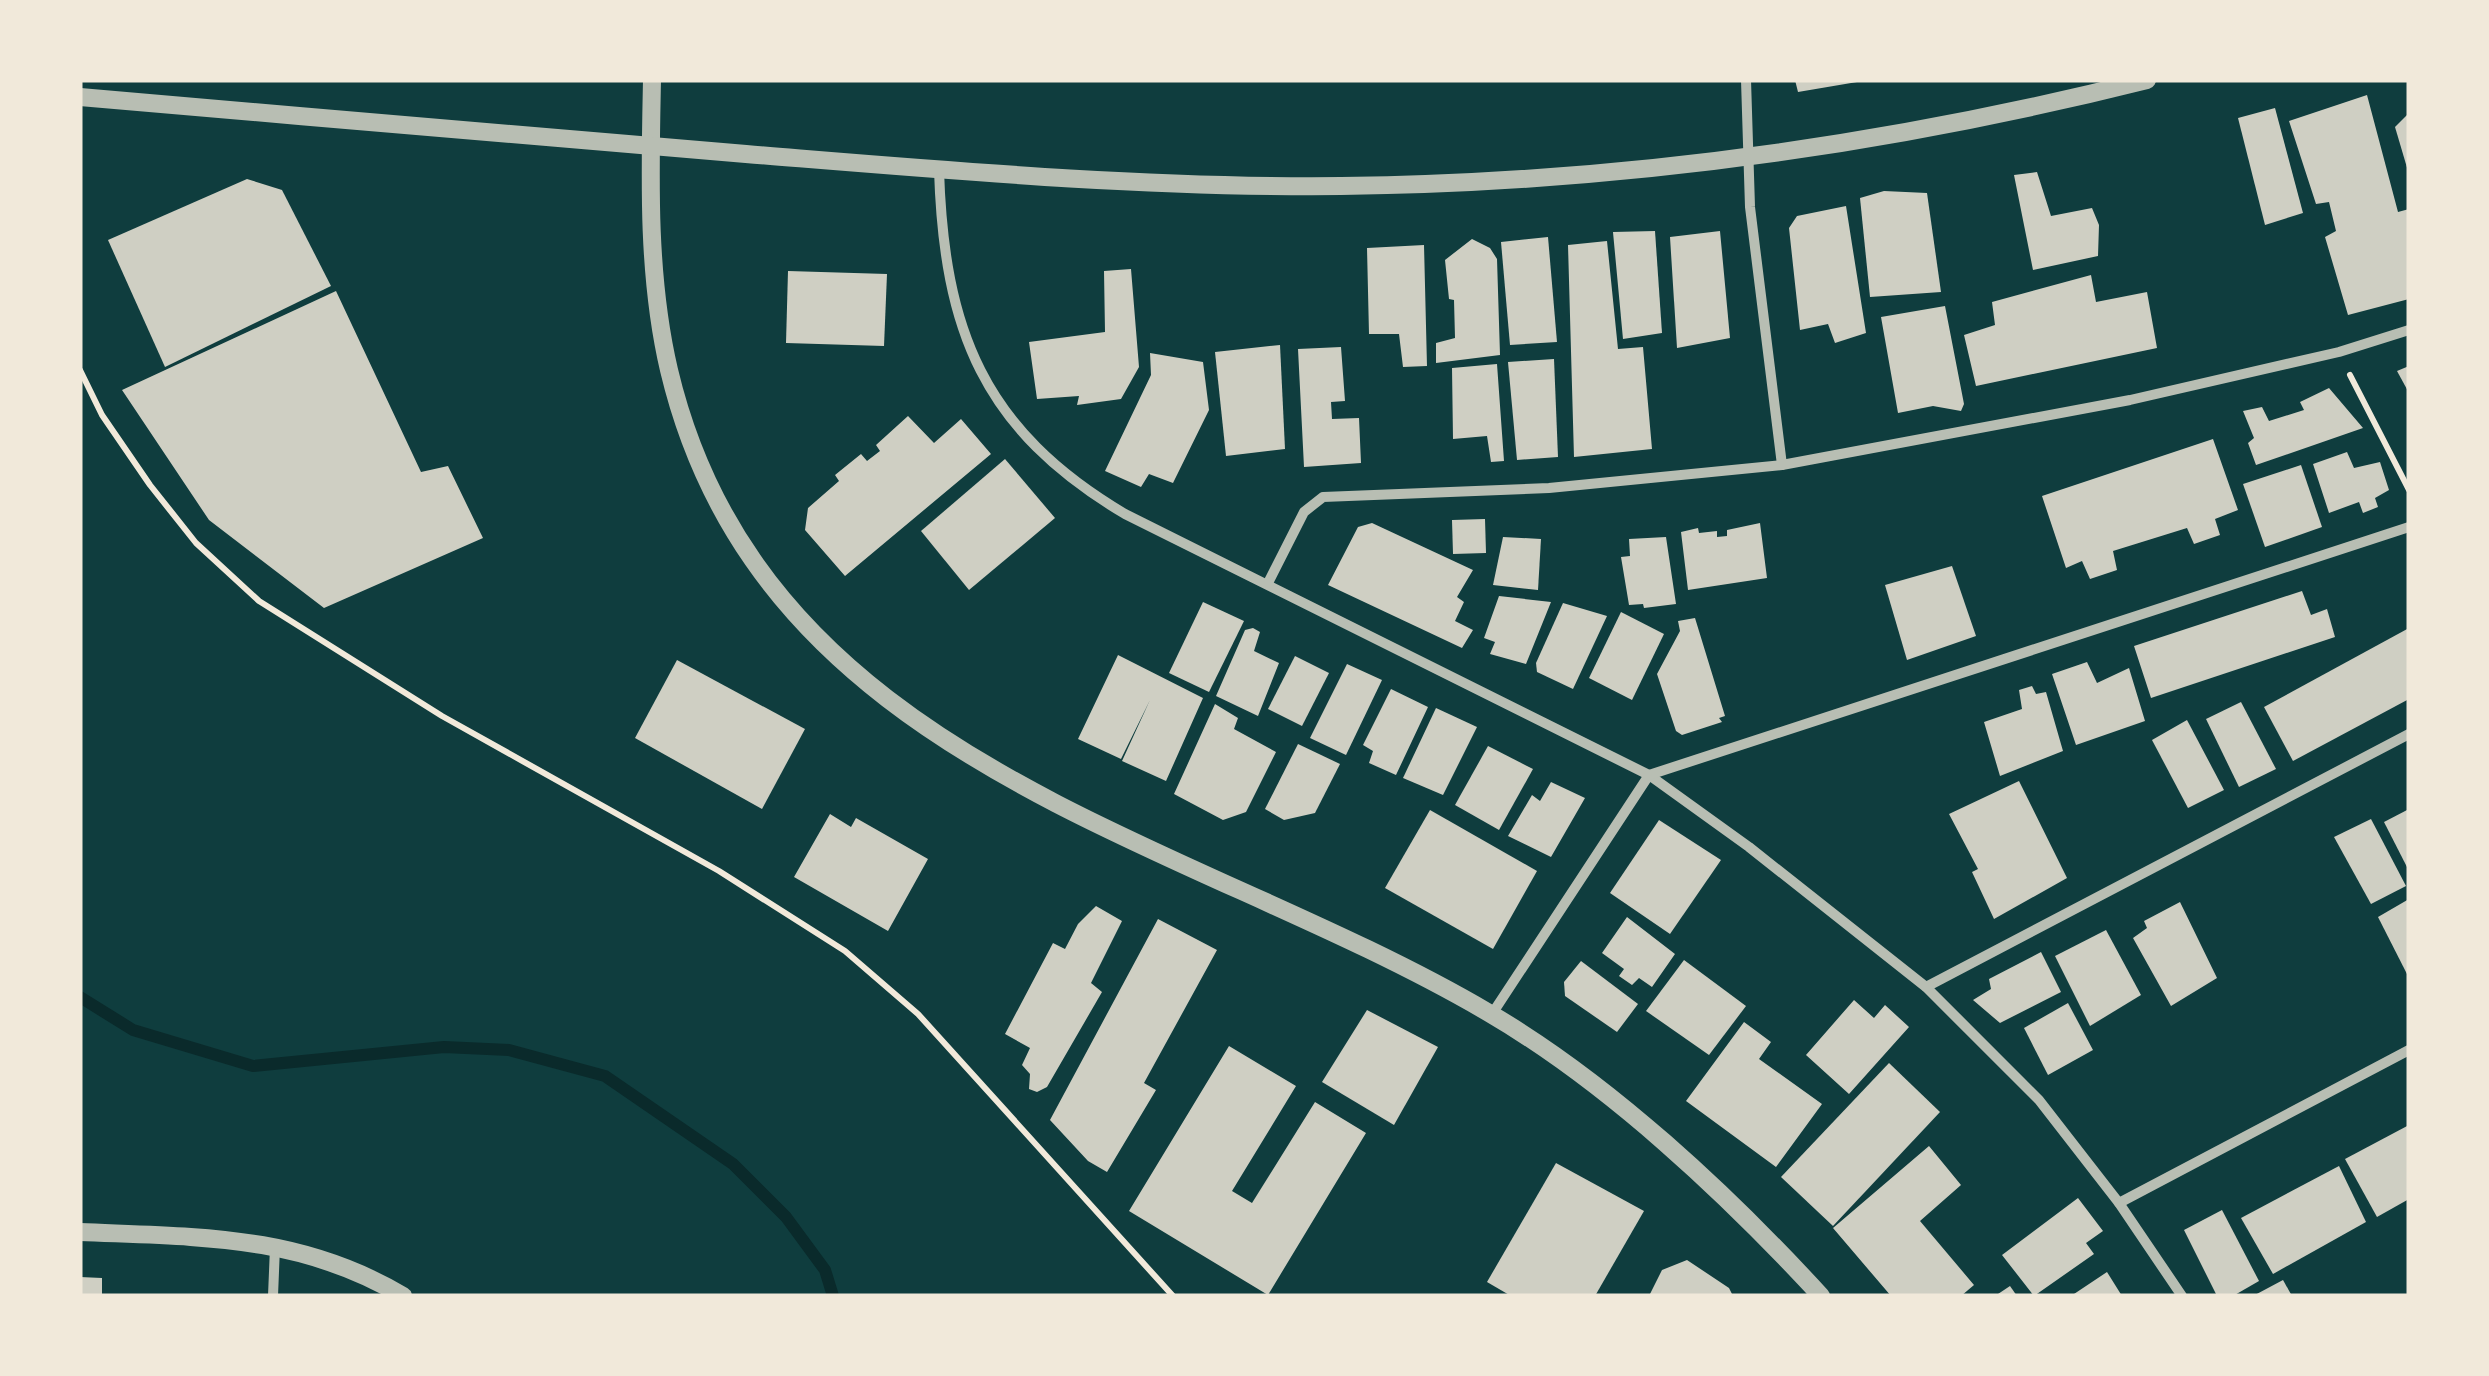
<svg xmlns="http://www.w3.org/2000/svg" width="2489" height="1376" font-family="'Crimson Pro',serif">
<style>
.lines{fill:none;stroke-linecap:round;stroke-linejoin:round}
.stream{stroke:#0a2a2b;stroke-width:12}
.building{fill:#cfcfc3}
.path{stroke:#f1e9da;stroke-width:6}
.minor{stroke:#b8beb3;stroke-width:10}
.tertiary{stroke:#b8beb3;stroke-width:18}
</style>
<rect width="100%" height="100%" fill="#0f3d3e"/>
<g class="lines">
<!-- stream -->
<path class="stream" d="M80 997 133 1030 253 1066 444 1047 509 1050 605 1076 733 1164 786 1217 825 1270 833 1296"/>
</g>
<!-- building -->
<g class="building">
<path d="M1795 80H1857V82L1798 92Z"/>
<path d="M2367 95 2398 212 2409 209V299L2348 315 2325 237 2336 231 2329 202 2316 204 2289 121Z"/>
<path d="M2275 108 2303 213 2265 225 2238 118Z"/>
<path d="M2409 113V171H2408L2395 127Z"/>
<path d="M2037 172 2051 216 2092 208 2099 225 2098 256 2033 270 2014 175Z"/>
<path d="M247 179 282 190 331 286 165 367 108 240Z"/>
<path d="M1884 191 1927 193 1941 292 1870 297 1860 198Z"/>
<path d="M1846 206 1866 333 1835 343 1828 324 1800 330 1789 228 1797 216Z"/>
<path d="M1655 231 1662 333 1623 339 1613 232Z"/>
<path d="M1720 231 1730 338 1677 348 1670 237Z"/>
<path d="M1548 237 1557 342 1510 345 1501 242Z"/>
<path d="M1472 239 1490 248 1497 259 1500 355 1436 363V343L1455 338 1454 300 1449 299 1445 260Z"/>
<path d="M1607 241 1618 349 1643 347 1652 449 1574 457 1568 245Z"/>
<path d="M1424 245 1427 366 1403 367 1399 334H1369L1367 248Z"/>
<path d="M1131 269 1139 367 1121 399 1077 405 1079 396 1037 399 1029 342 1105 332 1104 271Z"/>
<path d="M788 271 887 274 884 346 786 343Z"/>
<path d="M2091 275 2096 302 2147 292 2157 348 1976 386 1964 335 1995 325 1992 302Z"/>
<path d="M336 291 421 472 448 466 483 538 324 608 209 520 122 390Z"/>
<path d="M1945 306 1964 404 1961 411 1933 406 1898 413 1881 317Z"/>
<path d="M1280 345 1285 449 1226 456 1215 352Z"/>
<path d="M1341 347 1345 401 1331 402 1332 419 1359 418 1361 463 1304 467 1298 349Z"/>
<path d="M1150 353 1203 362 1209 410 1173 483 1149 474 1141 487 1105 471 1151 375Z"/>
<path d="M1554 359 1558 457 1517 460 1508 362Z"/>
<path d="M1497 364 1504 461 1491 462 1487 436 1453 439 1452 368Z"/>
<path d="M2409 366V393L2397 371Z"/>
<path d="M2329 388 2363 428 2256 465 2248 443 2254 438 2243 411 2262 407 2269 421 2304 410 2300 402Z"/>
<path d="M908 416 934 443 961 419 991 454 845 576 805 530 808 508 839 481 835 475 861 454 867 461 880 451 876 445Z"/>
<path d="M2213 439 2238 510 2215 519 2220 535 2194 544 2187 528 2113 551 2117 570 2090 579 2082 561 2066 568 2042 496Z"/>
<path d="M2347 452 2354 468 2380 462 2389 490 2375 498 2378 507 2363 513 2359 502 2329 513 2313 464Z"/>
<path d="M1005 459 1055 518 969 590 921 531Z"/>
<path d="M2301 465 2322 527 2265 547 2243 484Z"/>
<path d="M1485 519 1486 553 1453 554 1452 520Z"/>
<path d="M1372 523 1473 570 1457 597 1464 602 1455 621 1473 630 1462 648 1328 585 1358 527Z"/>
<path d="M1760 523 1767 578 1688 590 1681 532 1698 528 1699 533 1717 531V537L1727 536V530Z"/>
<path d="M1503 537 1541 539 1538 590 1493 585Z"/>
<path d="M1666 537 1676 604 1644 608 1643 604 1629 605 1621 557 1630 556 1629 539Z"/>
<path d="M1952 566 1976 636 1907 660 1885 585Z"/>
<path d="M2302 591 2311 615 2327 609 2335 637 2151 698 2134 646Z"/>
<path d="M1499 596 1551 602 1526 664 1490 654 1495 642 1484 638Z"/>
<path d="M1203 602 1244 621 1209 692 1169 673Z"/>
<path d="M1563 603 1607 616 1573 689 1537 672 1536 663Z"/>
<path d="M1621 612 1664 634 1632 700 1589 678Z"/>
<path d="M1695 618 1725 716 1719 718 1722 722 1682 735 1676 731 1657 674 1680 631 1678 621Z"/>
<path d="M1253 628 1260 632 1254 651 1279 663 1258 716 1216 696 1245 630Z"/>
<path d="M2409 628V699L2293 761 2264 707Z"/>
<path d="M1118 655 1203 698 1166 781 1122 761 1150 700 1121 759 1078 739Z"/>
<path d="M1295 656 1329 673 1302 726 1268 709Z"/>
<path d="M677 660 805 729 762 809 635 738Z"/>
<path d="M2087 662 2097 683 2129 668 2145 721 2076 745 2052 674Z"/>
<path d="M1347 664 1382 680 1346 755 1310 738Z"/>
<path d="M2032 686 2036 694 2046 692 2063 751 2000 776 1984 722 2022 709 2019 690Z"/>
<path d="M1391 689 1428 707 1396 775 1369 763 1373 751 1363 745Z"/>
<path d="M2241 702 2276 769 2239 787 2206 719Z"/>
<path d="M1215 704 1238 718 1234 729 1276 752 1246 812 1223 820 1174 794Z"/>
<path d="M1436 708 1477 727 1443 795 1403 778Z"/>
<path d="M2187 720 2224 790 2188 808 2152 740Z"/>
<path d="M1298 744 1340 764 1315 813 1284 820 1265 809Z"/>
<path d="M1488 746 1533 769 1499 830 1455 805Z"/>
<path d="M2019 781 2067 878 1994 919 1972 872 1978 869 1949 814Z"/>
<path d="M1551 782 1585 798 1551 857 1508 836 1532 795 1540 801Z"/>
<path d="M2409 809V871L2384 822Z"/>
<path d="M1430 810 1537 871 1493 949 1385 888Z"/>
<path d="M830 814 851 827 856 818 928 859 888 931 794 877Z"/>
<path d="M2371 819 2406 886 2371 904 2334 837Z"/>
<path d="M1659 820 1721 860 1670 934 1610 893Z"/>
<path d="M2409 899V978L2378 917Z"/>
<path d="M2180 902 2217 978 2171 1006 2133 938 2147 928 2144 921Z"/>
<path d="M1096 906 1122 921 1091 983 1102 992 1047 1087 1037 1092 1029 1089 1030 1074 1022 1065 1030 1048 1005 1034 1053 943 1065 949 1078 924Z"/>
<path d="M1627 917 1675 954 1652 987 1639 978 1632 985 1619 976 1624 969 1602 953Z"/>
<path d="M1158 919 1217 950 1144 1083 1156 1090 1107 1172 1088 1161 1050 1120Z"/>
<path d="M2106 930 2141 995 2090 1026 2055 956Z"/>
<path d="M2041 952 2061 992 2000 1023 1973 1000 1991 989 1989 979Z"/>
<path d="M1684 960 1746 1006 1709 1055 1646 1011Z"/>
<path d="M1581 961 1638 1004 1617 1032 1565 996 1564 982Z"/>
<path d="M1854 1000 1874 1018 1885 1005 1909 1027 1849 1094 1806 1055Z"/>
<path d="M2068 1003 2093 1050 2048 1075 2024 1028Z"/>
<path d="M1367 1010 1438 1047 1394 1125 1322 1082Z"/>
<path d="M1744 1022 1771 1042 1759 1059 1822 1104 1776 1167 1686 1101Z"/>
<path d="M1229 1046 1296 1086 1232 1191 1252 1203 1315 1102 1366 1133 1268 1295 1129 1211Z"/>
<path d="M1889 1063 1940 1112 1833 1226 1781 1177Z"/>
<path d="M2409 1125V1199L2377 1217 2345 1159Z"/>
<path d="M1929 1146 1961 1185 1920 1221 1974 1285 1961 1296H1891L1833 1228Z"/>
<path d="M1556 1163 1644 1211 1595 1296H1511L1487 1282Z"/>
<path d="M2339 1166 2366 1222 2273 1274 2241 1218Z"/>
<path d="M2078 1198 2103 1231 2086 1243 2094 1254 2034 1296 2002 1255Z"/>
<path d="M2222 1210 2259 1281 2233 1296H2217L2184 1230Z"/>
<path d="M1687 1260 1729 1288 1733 1296H1649L1662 1270Z"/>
<path d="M2107 1272 2122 1296H2071Z"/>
<path d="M80 1277 102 1278V1296H80Z"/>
<path d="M2283 1280 2292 1296H2253Z"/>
<path d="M2010 1286 2017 1296H1995Z"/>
</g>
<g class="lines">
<!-- path -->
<g class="path">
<path d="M80 370 102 415 150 485 196 543 259 601 442 716 719 871 845 951 918 1014 1173 1296"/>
<path d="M2350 375 2409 490"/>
</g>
<!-- minor -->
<g class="minor">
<path d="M1746 80 1750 207 1782 465"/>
<path d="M939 170C944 330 983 430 1125 514L1649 775 1749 847 1926 987 2039 1100 2119 1203 2182 1296"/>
<path d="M1268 583 1304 512 1323 497 1549 488 1782 465 2130 400 2339 352 2409 330"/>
<path d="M1926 987 2409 734"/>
<path d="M1492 1014 1649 775 2409 527"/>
<path d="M2119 1203 2409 1050"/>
<path d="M273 1296 275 1247"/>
</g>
<!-- tertiary -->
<g class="tertiary">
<path d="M652 80C650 176 647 276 669 370 763 766 1186 835 1489 1013 1609 1083 1728 1195 1821 1296"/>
<path d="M80 97C302 116 524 136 746 154 944 170 1142 188 1341 186 1612 183 1884 146 2147 80"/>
<path d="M80 1232C197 1237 299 1234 403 1296"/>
</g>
</g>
<!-- border -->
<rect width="2489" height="1376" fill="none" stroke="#f1e9da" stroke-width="165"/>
</svg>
